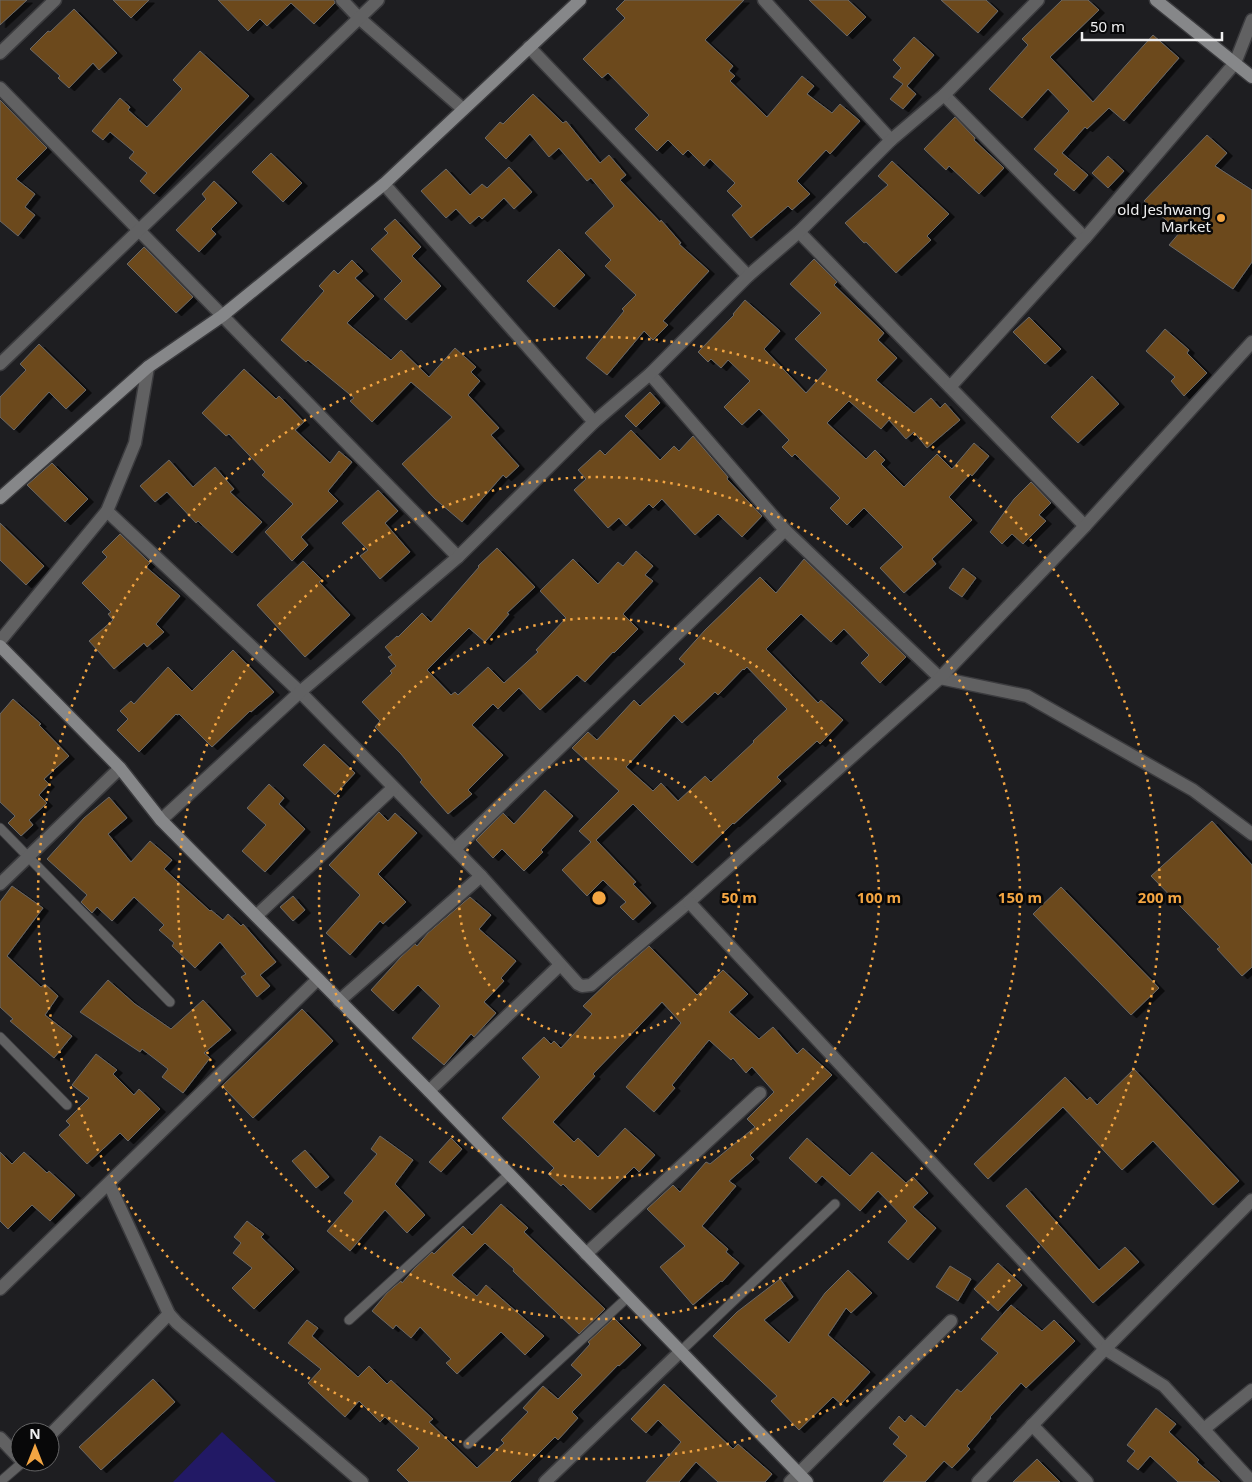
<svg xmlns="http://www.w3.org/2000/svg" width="1252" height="1482" font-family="'Noto Sans',sans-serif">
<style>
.park{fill:#221965}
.building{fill:#6c481c;stroke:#6a6866;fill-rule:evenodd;filter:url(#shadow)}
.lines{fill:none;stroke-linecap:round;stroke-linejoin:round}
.lane-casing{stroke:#3b3b3e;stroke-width:11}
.street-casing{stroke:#3b3b3e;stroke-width:15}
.secondary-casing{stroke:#3b3b3e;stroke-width:15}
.lane{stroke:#616162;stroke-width:9}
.street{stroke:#616162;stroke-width:12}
.secondary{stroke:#868789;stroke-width:12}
.ring{fill:none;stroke:#f3a542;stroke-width:2.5;stroke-dasharray:2.5 5}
.poi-dot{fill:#f3a542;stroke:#080809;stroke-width:2}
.labels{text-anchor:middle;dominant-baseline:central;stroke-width:5;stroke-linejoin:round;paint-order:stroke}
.poi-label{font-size:15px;fill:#efeff0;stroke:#080809;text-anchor:end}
.centre{fill:#f3a542;stroke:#080809;stroke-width:2.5}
.ring-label{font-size:15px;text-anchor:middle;font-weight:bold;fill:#f3a542;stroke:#080809;stroke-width:5;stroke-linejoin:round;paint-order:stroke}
</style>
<defs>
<filter id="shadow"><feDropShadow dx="5.5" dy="3" stdDeviation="0" flood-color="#0009"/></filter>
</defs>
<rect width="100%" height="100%" fill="#1e1e21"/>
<!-- park -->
<path class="park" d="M222 1432 276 1482H173Z"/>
<!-- building -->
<g class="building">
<path d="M0 0H27L0 25Z"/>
<path d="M113 0H149L131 18Z"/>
<path d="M218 0H334L335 3 314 24 291 3 267 26 260 19 248 31Z"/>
<path d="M625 0H744L705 40 733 66 729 71 735 76 730 81 767 117 802 76 814 86 807 94 832 113 840 104 860 121 830 154 826 150 797 181 810 194 792 210 788 206 751 238 732 215 742 206 727 191 735 183 710 159 704 166 688 150 683 155 668 140 657 151 635 129 649 115 608 73 602 78 583 59 625 18 616 9Z"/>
<path d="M809 0H848L866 17 847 36Z"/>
<path d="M941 0H986L998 11 978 33Z"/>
<path d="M1062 0H1088L1099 10 1050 57 1093 102 1153 35 1179 58 1124 121 1109 108 1087 129 1085 127 1062 153 1088 175 1074 191 1054 174 1058 170 1034 149 1069 111 1048 89 1022 118 989 89 1028 45 1022 39Z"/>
<path d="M74 9 117 53 99 70 93 63 69 88 58 78 60 76 30 49 48 31 50 32Z"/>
<path d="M914 37 934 55 907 86 916 94 903 109 890 99 903 84 893 77 901 68 893 60Z"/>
<path d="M200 51 249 96 154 194 140 181 147 173 129 158 134 152 110 132 103 140 92 131 120 98 130 107 128 110 147 127 182 89 173 80Z"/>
<path d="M533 94 563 123 566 121 600 163 609 155 626 175 620 180 660 222 661 220 681 243 679 244 709 271 663 321 668 325 653 340 644 331 607 375 586 358 624 311 622 309 636 295 605 266 611 260 585 233 614 206 591 178 587 181 559 148 549 157 530 134 506 159 485 138 500 122 503 124Z"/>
<path d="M0 100 47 148 16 179 35 194 25 207 35 215 18 236 0 221Z"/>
<path d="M955 117 975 138 974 140 1004 168 979 194 949 166 946 170 924 149Z"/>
<path d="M1207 135 1227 153 1215 166 1252 190V262L1233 289 1169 245 1180 232 1144 201Z"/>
<path d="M271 153 302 183 283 202 252 172Z"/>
<path d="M1108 156 1124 171 1108 188 1092 173Z"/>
<path d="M892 161 949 214 927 236 931 240 896 273 866 242 864 243 845 223 888 185 878 176Z"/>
<path d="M509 167 532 192 514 209 504 198 482 219 479 216 470 224 456 209 446 218 421 191 446 169 470 195 482 184 487 188Z"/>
<path d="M214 181 237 203 211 229 216 234 199 252 176 230 206 199 202 194Z"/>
<path d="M395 219 421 247 412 256 441 286 406 320 384 299 402 281 371 249 388 233 384 229Z"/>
<path d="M144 247 193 297 176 313 127 264Z"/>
<path d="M559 249 585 275 554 307 527 281Z"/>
<path d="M814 259 837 282 834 285 884 333 878 340 897 358 876 380 914 413 931 398 940 408 945 403 960 420 927 448 914 432 906 439 889 420 881 429 849 401 827 423 866 459 875 450 885 460 881 464 904 487 937 454 952 469 974 443 989 456 972 476 970 474 949 497 972 520 932 559 936 564 904 593 880 568 903 547 864 508 847 525 830 508 840 498 795 454 792 457 782 447 789 440 759 409 742 425 724 407 750 381 728 360 721 368 711 359 708 362 698 352 734 315 733 314 745 300 780 331 764 349 806 393 827 370 795 339 821 313 790 284Z"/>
<path d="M352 260 363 271 355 278 374 296 347 323 391 360 401 350 429 377 455 348 476 367 471 372 480 381 468 395 499 428 491 435 519 466 506 478 503 475 462 522 435 499 402 464 452 417 411 382 372 422 350 401 354 398 308 360 306 362 281 340 324 291 319 286 334 270 338 274Z"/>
<path d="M1029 317 1061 349 1045 364 1013 332Z"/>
<path d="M1165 329 1189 350 1187 353 1207 373 1184 396 1171 381 1175 377 1146 351Z"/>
<path d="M39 344 86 390 66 409 49 392 14 430 0 417V397L26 370 20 364Z"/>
<path d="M244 369 276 399 279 396 304 422 295 430 330 463 339 451 352 462 328 491 338 501 301 537 308 545 292 561 265 532 293 504 262 475 265 472 229 434 226 436 202 413Z"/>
<path d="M1092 376 1119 404 1078 443 1051 417Z"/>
<path d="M650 392 660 403 636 427 625 416Z"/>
<path d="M631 430 660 460 674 446 679 451 693 436 728 477 727 479 762 516 742 537 718 514 695 535 662 499 653 508 649 504 626 526 619 518 608 528 574 490 586 479 578 470 600 450 605 455Z"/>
<path d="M169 460 193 487 215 467 234 489 230 492 262 522 232 553 198 521 196 523 167 492 155 502 140 486Z"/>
<path d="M52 463 88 499 65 522 27 485Z"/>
<path d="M1031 482 1051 503 1039 515 1046 521 1023 544 1012 534 1002 544 990 532 1014 499Z"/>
<path d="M378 490 398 511 385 523 410 552 380 579 360 556 368 550 342 523Z"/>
<path d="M0 523 44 566 26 585 0 560Z"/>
<path d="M120 534 150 563 146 567 180 596 156 624 164 632 147 647 144 643 114 669 89 641 113 620 108 614 111 612 82 583 107 557 102 552Z"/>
<path d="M497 548 535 587 507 613 509 614 485 642 469 628 427 670 451 695 455 692 458 695 488 667 504 683 538 652 536 650 566 618 540 591 573 559 598 584 618 562 623 566 636 551 653 566 645 575 653 581 623 614 638 629 614 653 613 652 585 682 577 675 540 710 519 688 498 709 493 704 472 725 503 755 468 790 472 794 448 814 420 782 422 780 401 754 375 727 380 721 362 702 392 673 390 671 396 666 388 657 392 655 385 647 397 636 398 637 422 613 431 622 479 567 478 566Z"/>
<path d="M804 559 906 657 880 683 861 663 869 655 844 629 831 642 801 614 766 649 818 703 821 700 843 720 820 744 817 741 777 777 781 781 734 824 733 823 692 863 633 804 596 840 636 882 633 884 651 903 633 920 620 907 626 902 603 880 587 896 562 870 591 842 579 831 619 791 572 748 588 732 597 740 634 700 640 706 685 664 679 659 705 630 760 577 776 593ZM747 667 787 709 753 741 754 742 711 782 705 776 678 801 661 783 653 791 626 767 674 715 682 723 715 692 718 695 743 669 744 670Z"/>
<path d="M303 561 322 580 319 582 350 615 305 657 257 605Z"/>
<path d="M963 568 976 578 962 597 949 588Z"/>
<path d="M233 650 274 692 251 712 250 711 212 747 179 714 177 715 176 714 139 752 117 730 128 719 120 711 131 701 134 704 168 667 192 691Z"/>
<path d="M13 699 41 724 39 725 69 756 44 779 49 784 39 795 47 803 29 820 33 825 21 836 8 823 15 816 0 802V714Z"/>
<path d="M324 744 355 773 335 795 303 765Z"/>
<path d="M269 784 284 798 279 804 305 829 265 872 242 851 266 825 247 808Z"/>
<path d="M545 790 573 816 541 850 543 852 524 871 502 849 493 858 476 840 503 813 514 824Z"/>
<path d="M109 797 127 818 108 834 131 862 150 841 172 860 164 869 210 911 211 910 223 920 228 914 241 926 243 924 276 962 260 975 270 986 257 997 241 977 246 974 220 942 195 968 172 946 174 943 159 930 164 925 134 897 112 921 97 907 92 913 81 902 87 895 47 859 84 818Z"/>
<path d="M379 812 388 821 395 813 417 833 378 874 406 902 383 924 380 921 350 955 326 933 360 895 329 865Z"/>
<path d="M1212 821 1252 865V967L1242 976 1217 949 1220 947 1151 876Z"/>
<path d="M12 886 43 908 7 956 41 987 45 984 58 996 45 1015 72 1036 54 1058 10 1021 13 1019 0 1007V902Z"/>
<path d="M1061 887 1159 988 1131 1015 1033 914Z"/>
<path d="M293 896 305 910 293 921 280 907Z"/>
<path d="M470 897 491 915 479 929 516 961 501 978 504 981 484 1002 496 1013 474 1037 471 1034 444 1065 412 1038 440 1006 418 985 393 1011 371 990 401 957 415 944 417 946 428 933Z"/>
<path d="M649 946 697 995 723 970 748 994 729 1012 759 1039 773 1027 797 1054 803 1048 832 1075 750 1155 754 1159 729 1181 736 1186 702 1226 728 1249 726 1252 739 1263 722 1282 721 1281 693 1305 660 1267 685 1246 647 1209 673 1185 680 1192 706 1162 710 1164 755 1127 747 1119 774 1092 752 1067 746 1073 733 1058 731 1060 709 1040 672 1085 675 1088 654 1112 626 1087 681 1023 662 1002 593 1074 595 1076 553 1122 574 1142 578 1138 598 1157 625 1128 655 1155 639 1172 634 1167 590 1210 563 1184 561 1186 548 1174 554 1168 502 1118 540 1077 522 1058 544 1037 551 1044 554 1041 561 1048 592 1014 583 1006 612 978Z"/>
<path d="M108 980 135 1004 171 1029 203 1000 231 1030 204 1053 210 1058 183 1093 162 1077 168 1069 142 1049 140 1052 80 1012Z"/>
<path d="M302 1009 333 1041 253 1118 222 1086Z"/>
<path d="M96 1054 117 1070 113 1074 134 1095 139 1089 160 1109 128 1141 120 1133 87 1164 59 1135 70 1125 66 1121 89 1098 72 1085Z"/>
<path d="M1134 1069 1239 1181 1213 1205 1153 1141 1122 1170 1063 1107 988 1179 974 1164 1065 1077 1087 1100 1090 1097 1097 1105Z"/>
<path d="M380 1136 413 1160 395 1184 425 1215 407 1233 385 1210 350 1251 327 1231 353 1201 344 1193 377 1154 371 1149Z"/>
<path d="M451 1138 462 1149 441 1172 429 1162Z"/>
<path d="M807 1138 850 1176 872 1152 906 1183 913 1177 928 1193 913 1207 936 1228 908 1260 888 1242 907 1221 878 1191 860 1211 822 1176 816 1183 789 1158Z"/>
<path d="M305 1150 329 1177 316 1188 292 1161Z"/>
<path d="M0 1152 12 1164 24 1152 47 1173 49 1171 75 1195 50 1221 32 1205 8 1229 0 1221Z"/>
<path d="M1026 1188 1099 1270 1125 1247 1139 1262 1093 1303 1006 1206Z"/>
<path d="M501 1204 528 1228 524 1232 605 1309 579 1334 513 1271 514 1269 485 1243 452 1275 477 1296 486 1285 544 1336 525 1355 501 1332 457 1374 446 1363 451 1359 420 1327 411 1338 396 1325 393 1329 372 1311 387 1293 401 1281 402 1283 414 1269 432 1252 434 1254 463 1226 472 1235Z"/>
<path d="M247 1221 264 1234 261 1237 294 1269 254 1309 232 1288 252 1268 233 1253 241 1243 234 1237Z"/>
<path d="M998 1263 1022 1285 998 1311 974 1289Z"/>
<path d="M950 1266 971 1279 958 1301 936 1287Z"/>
<path d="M848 1270 872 1293 851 1313 846 1308 828 1335 870 1372 841 1404 833 1397 799 1430 771 1401 777 1396 713 1336 737 1312 780 1279 793 1297 764 1320 789 1343 825 1293Z"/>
<path d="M1011 1305 1042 1331 1054 1320 1075 1341 1026 1388 1021 1383 990 1417 991 1418 967 1446 970 1449 952 1468 944 1461 925 1482H883L907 1456 893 1444 899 1437 889 1428 899 1416 905 1422 911 1415 925 1427 957 1389 961 1392 998 1353 981 1339Z"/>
<path d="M614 1318 641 1345 619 1366 618 1365 572 1412 578 1418 558 1440 555 1437 510 1482H409L397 1470 419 1448 385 1417 380 1422 359 1401 345 1417 308 1383 321 1369 288 1343 307 1320 318 1328 312 1336 358 1377 369 1366 387 1384 391 1380 433 1419 429 1422 477 1468 504 1443 501 1440 528 1412 523 1408 543 1386 558 1399 582 1375 571 1365 590 1344 588 1342Z"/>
<path d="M153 1379 175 1402 101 1470 79 1447Z"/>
<path d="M664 1384 733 1449 738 1444 772 1474 765 1482H718L696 1462 679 1482H646L681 1442 658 1420 646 1433 631 1419Z"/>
<path d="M1156 1408 1176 1424 1169 1432 1199 1460 1197 1462 1220 1482H1178L1150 1456 1138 1470 1127 1461 1135 1451 1127 1445Z"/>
<path d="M1037 1459 1060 1482H1013Z"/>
</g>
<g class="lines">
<!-- lane casing -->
<g class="lane-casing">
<g id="lane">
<path d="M0 828 170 1002"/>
<path d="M0 1037 67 1105"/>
<path d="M349 1320 509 1174"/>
<path d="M681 1351 835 1204"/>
<path d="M468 1444 628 1297"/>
<path d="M0 1482 23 1462"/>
</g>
</g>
<!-- street casing -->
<g class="street-casing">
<g id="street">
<path d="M342 0 359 18 463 109"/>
<path d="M764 0 891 140"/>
<path d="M529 47 748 276"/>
<path d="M0 53 55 0"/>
<path d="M0 88 458 557"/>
<path d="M944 95 1085 238"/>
<path d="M384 184 594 422"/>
<path d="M799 232 1085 526"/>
<path d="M0 364 378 0"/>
<path d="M650 374 785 530 940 678 1027 696 1193 790 1252 834"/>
<path d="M950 387 1085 238 1235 63 1252 20"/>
<path d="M107 511 300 692 481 876 578 984 582 986 591 985 689 902 940 678 1085 526 1252 342"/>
<path d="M0 641 107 511 135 443 148 367"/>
<path d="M161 820 300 692 458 557 594 422 650 374 748 276 799 232 891 140 944 95 1038 0"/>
<path d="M455 849 785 530"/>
<path d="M0 884 120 768"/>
<path d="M689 902 1105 1349 1164 1386 1252 1482"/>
<path d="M256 916 393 788"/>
<path d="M339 1001 481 876"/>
<path d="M429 1091 560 965"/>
<path d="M109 1184 169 1314 177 1323 362 1482"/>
<path d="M586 1254 760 1093"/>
<path d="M0 1289 318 979"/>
<path d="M1032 1425 1087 1482"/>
<path d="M1204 1429 1252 1390"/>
<path d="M50 1435 169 1314"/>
<path d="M0 1438 20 1459"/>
<path d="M545 1482 681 1351"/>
<path d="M790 1482 951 1321"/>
<path d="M978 1482 1105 1349 1252 1200"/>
</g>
</g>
<!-- secondary casing -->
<g class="secondary-casing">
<g id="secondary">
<path d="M1156 0 1252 77"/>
<path d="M0 498 148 367 222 316 384 184 580 0"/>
<path d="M0 646 120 768 161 820 429 1091 807 1482"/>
</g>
</g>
<!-- lane -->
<use href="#lane" class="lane"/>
<!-- street -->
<use href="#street" class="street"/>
<!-- secondary -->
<use href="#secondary" class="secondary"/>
</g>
<!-- distance rings -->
<g class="ring">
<circle cx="599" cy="898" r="140"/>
<circle cx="599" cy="898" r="280"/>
<circle cx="599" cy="898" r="421"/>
<circle cx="599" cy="898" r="561"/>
</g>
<!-- markers -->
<circle class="poi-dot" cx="1221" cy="218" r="5"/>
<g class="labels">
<!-- poi labels -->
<g class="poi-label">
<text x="1211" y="209">old Jeshwang<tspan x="1211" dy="17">Market</tspan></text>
</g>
</g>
<circle cx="599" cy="898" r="8" class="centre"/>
<g class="ring-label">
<text x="739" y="903">50 m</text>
<text x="879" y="903">100 m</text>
<text x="1020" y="903">150 m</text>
<text x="1160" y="903">200 m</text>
</g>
<!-- north arrow -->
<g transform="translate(35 1447)"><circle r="24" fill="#080809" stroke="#646465"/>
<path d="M0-4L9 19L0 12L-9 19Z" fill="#f3a542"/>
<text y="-8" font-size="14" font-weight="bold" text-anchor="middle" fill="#efeff0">N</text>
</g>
<!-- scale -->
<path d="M1082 32v8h140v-8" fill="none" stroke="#efeff0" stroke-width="2.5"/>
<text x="1090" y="32" font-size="15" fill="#efeff0" stroke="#080809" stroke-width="4" paint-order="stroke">50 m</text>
</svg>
